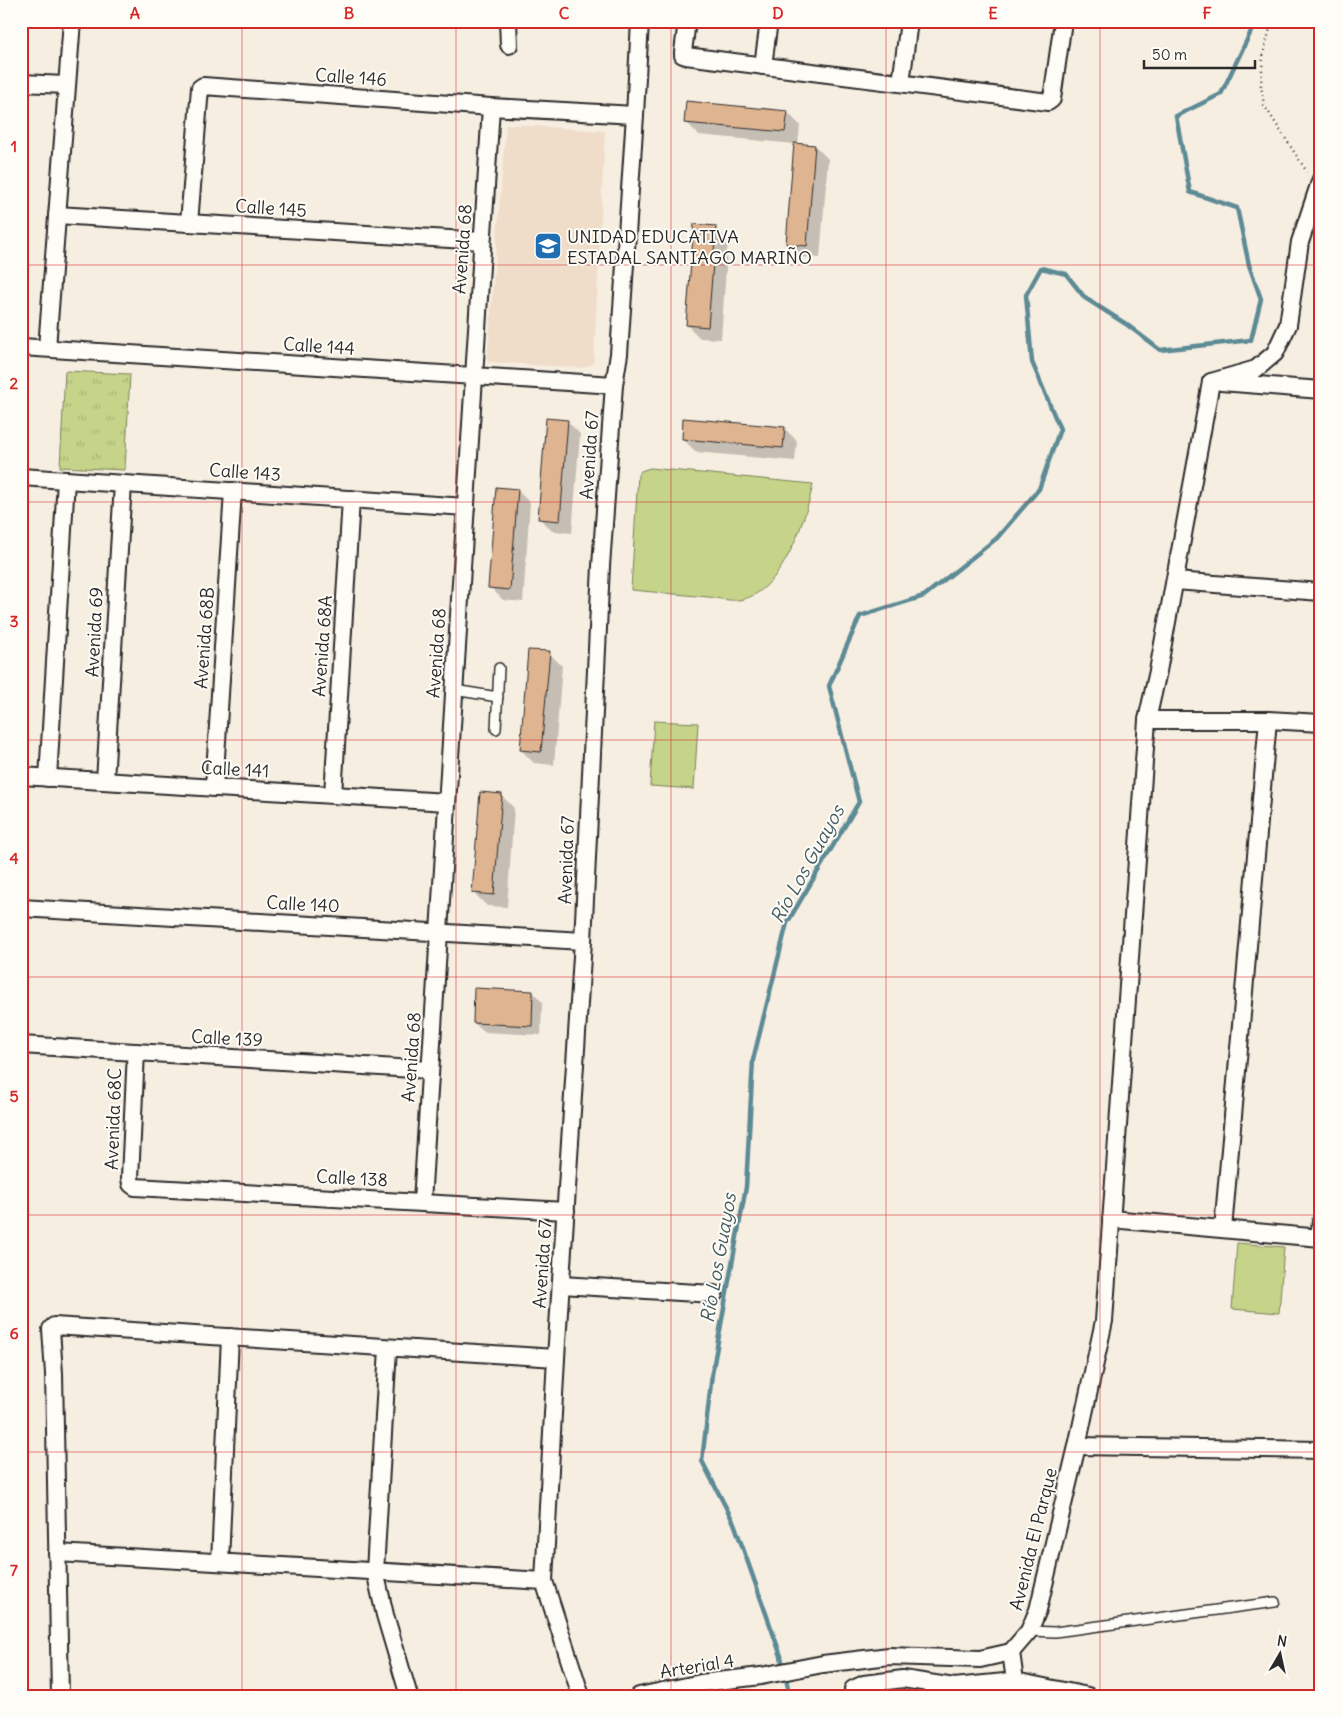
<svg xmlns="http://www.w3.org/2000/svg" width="1342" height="1717" font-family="Delius,sans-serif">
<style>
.built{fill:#f0ddc9}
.grass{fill:url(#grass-tufts);stroke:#78805a}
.pitch{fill:#c5d488;stroke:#78805a}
.shadow{fill:#0003}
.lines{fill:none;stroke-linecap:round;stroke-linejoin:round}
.stream{stroke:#5c8a95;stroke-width:4.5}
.building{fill:#dfb490;stroke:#2b2b2b}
.service-casing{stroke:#2b2b2b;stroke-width:12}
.minor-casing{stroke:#2b2b2b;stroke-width:20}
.path{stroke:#2b2b2b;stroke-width:2.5;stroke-dasharray:1 4;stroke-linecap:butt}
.service{stroke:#fdfcf7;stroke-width:9}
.minor{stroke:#fdfcf7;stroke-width:16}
.grid{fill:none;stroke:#d62828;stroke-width:1;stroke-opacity:0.55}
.labels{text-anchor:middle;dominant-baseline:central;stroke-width:4;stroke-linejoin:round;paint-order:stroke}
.street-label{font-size:18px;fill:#2b2b2b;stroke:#fdfcf7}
.poi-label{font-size:18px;fill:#2b2b2b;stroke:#fdfcf7;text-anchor:start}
.water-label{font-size:19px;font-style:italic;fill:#445b60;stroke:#fdfcf7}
.neatline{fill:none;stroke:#d62828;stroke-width:2}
.grid-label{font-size:16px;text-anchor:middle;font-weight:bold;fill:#d62828}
</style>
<defs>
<pattern id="grass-tufts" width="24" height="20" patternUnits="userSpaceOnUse" patternTransform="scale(1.25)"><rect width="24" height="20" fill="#c5d488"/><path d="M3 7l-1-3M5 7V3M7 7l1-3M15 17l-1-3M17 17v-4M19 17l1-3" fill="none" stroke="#a9b676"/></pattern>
</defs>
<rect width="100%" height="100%" fill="#f7eee2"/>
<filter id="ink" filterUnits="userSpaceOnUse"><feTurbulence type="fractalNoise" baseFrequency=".02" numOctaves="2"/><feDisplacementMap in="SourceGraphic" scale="10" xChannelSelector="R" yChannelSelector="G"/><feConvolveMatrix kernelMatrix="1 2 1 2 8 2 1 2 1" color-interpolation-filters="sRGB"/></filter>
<g filter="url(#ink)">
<!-- built -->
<path class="built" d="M506 124 605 131 594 362 591 365 582 368 487 362Z"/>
<!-- grass -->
<path class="grass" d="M65 371 130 374 125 470 60 467Z"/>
<!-- pitch -->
<g class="pitch">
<path d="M650 468 813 484C806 519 781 596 738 600 729 601 717 598 708 597 682 595 657 592 631 590L638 475 641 471Z"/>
<path d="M654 721 698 723 694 789 650 786Z"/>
<path d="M1237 1243 1284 1247 1279 1313 1232 1309Z"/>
</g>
<!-- shadow -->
<g class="shadow">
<path d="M787 112 800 125 798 145 815 146 828 159 820 258 800 257 787 244 795 144 699 135 686 122Z"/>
<path d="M715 227 728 240 721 339 700 338 687 325Z"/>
<path d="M567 421 580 434 572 533 552 531 539 518Z"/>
<path d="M784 428 797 441 795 461 696 452 683 439Z"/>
<path d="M517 490 530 503 523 602 503 600 490 587Z"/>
<path d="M549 653 562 666 554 765 534 763 521 750Z"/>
<path d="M501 795 514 808 507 907 487 906 474 893Z"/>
<path d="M533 992 542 1002 541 1035 484 1032 474 1023Z"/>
</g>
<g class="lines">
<!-- stream -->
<g class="stream">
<path d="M783 1668 781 1656 734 1523 702 1461 712 1374 746 1187 753 1060 787 923 859 802 829 686 860 616 924 596 997 538 1039 489 1060 429 1032 362 1026 295 1041 268 1066 274 1085 298 1126 324 1160 350 1251 340 1261 299 1249 265 1237 208 1190 192 1176 116 1221 94 1256 21"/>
<path d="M785 1675 790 1696"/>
</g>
</g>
<!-- building -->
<g class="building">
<path d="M686 101 788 111 785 132 684 123Z"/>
<path d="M794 143 815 145 807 246 786 244Z"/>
<path d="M694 224 716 226 708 327 686 325Z"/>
<path d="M546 418 568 420 560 521 538 519Z"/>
<path d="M683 418 785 427 783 448 682 439Z"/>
<path d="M496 487 518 489 510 590 488 588Z"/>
<path d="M528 650 550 651 541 752 520 750Z"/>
<path d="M480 792 502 794 494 895 472 893Z"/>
<path d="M474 988 533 991 532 1026 473 1023Z"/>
</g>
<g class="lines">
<!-- service casing -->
<g class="service-casing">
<g id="service">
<path d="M454 690 498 697"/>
<path d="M496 729 499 668"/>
<path d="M1029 1631 1055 1632 1275 1602"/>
</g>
</g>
<!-- minor casing -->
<g class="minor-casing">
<g id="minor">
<path d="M508 21 509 45"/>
<path d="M687 21 683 52V55L686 56 1048 102 1052 99 1063 21"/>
<path d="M763 66 769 21"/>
<path d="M21 83 66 85"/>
<path d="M901 83 909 21"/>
<path d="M57 215 482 241"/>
<path d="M189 223 200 88 203 86 491 107 635 115"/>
<path d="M21 347 614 385"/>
<path d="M47 348 72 21"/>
<path d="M1211 382 1256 369 1275 353 1288 325 1300 242 1321 179"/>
<path d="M1221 382 1321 390"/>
<path d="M21 477 466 507"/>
<path d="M1175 581 1321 592"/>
<path d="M1147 720H1268L1321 723"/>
<path d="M21 776 447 802"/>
<path d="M48 778 66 480"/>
<path d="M105 781 123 484"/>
<path d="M214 788 233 491"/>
<path d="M333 795 351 499"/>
<path d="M21 908 583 941"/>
<path d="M21 1045 430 1070"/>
<path d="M136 1052 130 1178 131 1184 135 1187 566 1211"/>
<path d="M422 1202 491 107"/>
<path d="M1111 1219 1321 1238"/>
<path d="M1223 1229 1268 720"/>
<path d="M1319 1238 1321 1221"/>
<path d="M561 1285 714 1294"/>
<path d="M388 1348 375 1571 385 1615 409 1696"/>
<path d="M1077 1446 1321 1450"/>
<path d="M57 1553 544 1581"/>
<path d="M220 1562 230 1337"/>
<path d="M1011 1652 1015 1681 1088 1696"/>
<path d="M853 1689 864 1684 903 1679 954 1687 1015 1681"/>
<path d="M60 1696 54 1374 51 1329 54 1326 556 1358"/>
<path d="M581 1696 544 1581 556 1358 583 941 601 566 614 385 619 354 635 115 640 21"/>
<path d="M639 1696 701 1683 761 1676 823 1664 889 1656 980 1659 1011 1652 1029 1631 1038 1610 1077 1446 1104 1321 1147 720 1158 671 1211 382"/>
</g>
</g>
<!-- path -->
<path class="path" d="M1272 21 1263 55 1261 85 1264 105 1307 172"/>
<!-- service -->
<use href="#service" class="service"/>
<!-- minor -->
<use href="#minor" class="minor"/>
</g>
</g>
<!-- grid -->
<path class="grid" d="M242 21V1696M456 21V1696M671 21V1696M886 21V1696M1100 21V1696M21 265H1321M21 502H1321M21 740H1321M21 977H1321M21 1215H1321M21 1452H1321"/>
<!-- icons -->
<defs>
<g id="school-square" transform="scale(1.4375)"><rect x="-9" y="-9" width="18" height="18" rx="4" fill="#1f6fb2" stroke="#fdfcf7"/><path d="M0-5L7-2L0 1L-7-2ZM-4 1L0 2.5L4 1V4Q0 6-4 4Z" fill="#fff"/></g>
</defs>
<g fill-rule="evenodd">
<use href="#school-square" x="548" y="246"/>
</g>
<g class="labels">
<!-- street labels -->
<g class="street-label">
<text transform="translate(351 77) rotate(4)">Calle 146</text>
<text transform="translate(271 208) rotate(4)">Calle 145</text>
<text transform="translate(462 249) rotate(-86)">Avenida 68</text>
<text transform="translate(319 346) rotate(4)">Calle 144</text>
<text transform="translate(589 455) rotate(-86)">Avenida 67</text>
<text transform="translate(245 472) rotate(4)">Calle 143</text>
<text transform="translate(94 632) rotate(-87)">Avenida 69</text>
<text transform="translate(204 638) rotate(-86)">Avenida 68B</text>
<text transform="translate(322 646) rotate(-86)">Avenida 68A</text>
<text transform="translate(436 653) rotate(-86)">Avenida 68</text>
<text transform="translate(235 769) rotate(3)">Calle 141</text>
<text transform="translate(566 860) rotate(-88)">Avenida 67</text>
<text transform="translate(303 904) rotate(3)">Calle 140</text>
<text transform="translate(227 1038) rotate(3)">Calle 139</text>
<text transform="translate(411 1057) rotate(-86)">Avenida 68</text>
<text transform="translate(113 1119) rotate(-88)">Avenida 68C</text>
<text transform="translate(352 1178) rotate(3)">Calle 138</text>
<text transform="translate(542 1264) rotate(-86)">Avenida 67</text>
<text transform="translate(1033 1539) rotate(-76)">Avenida El Parque</text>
<text transform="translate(697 1666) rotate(-9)">Arterial 4</text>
</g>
<!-- poi labels -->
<g class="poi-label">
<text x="567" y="236">UNIDAD EDUCATIVA<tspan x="567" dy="21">ESTADAL SANTIAGO MARIÑO</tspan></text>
</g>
<!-- water labels -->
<g class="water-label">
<text transform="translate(807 864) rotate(-61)">Río Los Guayos</text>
<text transform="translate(718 1258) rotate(-80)">Río Los Guayos</text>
</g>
</g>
<!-- margin -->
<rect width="1342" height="1717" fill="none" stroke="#fdfcf7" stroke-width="55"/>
<!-- north arrow -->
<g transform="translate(1280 1654) rotate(9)" stroke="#fdfcf7" stroke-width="4" paint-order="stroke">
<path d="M0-4L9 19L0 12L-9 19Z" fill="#2b2b2b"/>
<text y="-8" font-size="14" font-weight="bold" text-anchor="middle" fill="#2b2b2b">N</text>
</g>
<!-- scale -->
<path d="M1144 60v8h111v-8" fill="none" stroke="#2b2b2b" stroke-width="2.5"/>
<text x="1152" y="60" font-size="15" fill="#2b2b2b" stroke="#fdfcf7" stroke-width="4" paint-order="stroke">50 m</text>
<rect x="28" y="28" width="1286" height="1662" class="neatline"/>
<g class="grid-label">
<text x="135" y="19">A</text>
<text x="349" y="19">B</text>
<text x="564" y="19">C</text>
<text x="778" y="19">D</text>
<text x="993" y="19">E</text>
<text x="1207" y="19">F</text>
<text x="14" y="152">1</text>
<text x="14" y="389">2</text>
<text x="14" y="627">3</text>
<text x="14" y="864">4</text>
<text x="14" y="1102">5</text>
<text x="14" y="1339">6</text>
<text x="14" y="1576">7</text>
</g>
</svg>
